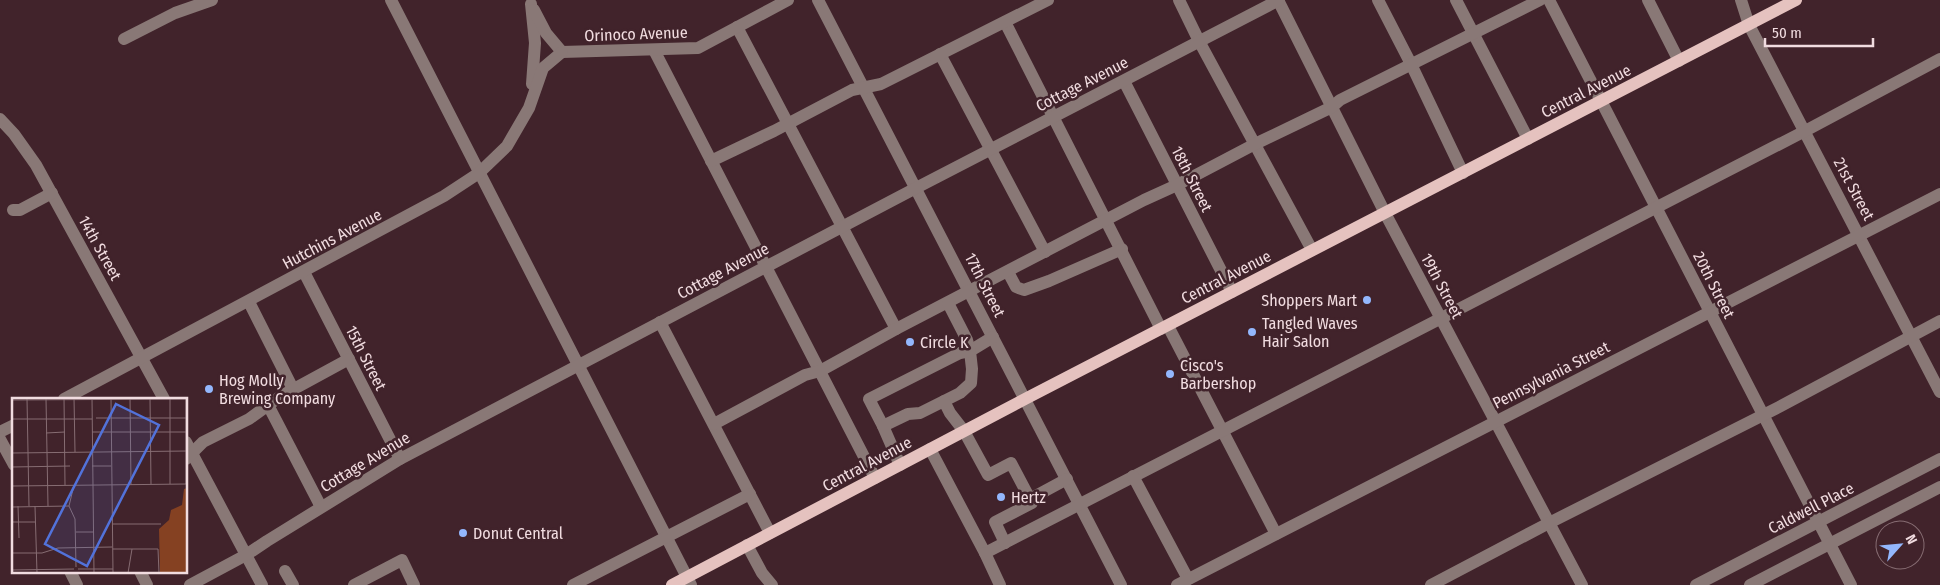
<svg xmlns="http://www.w3.org/2000/svg" width="1940" height="585" font-family="'Fira Sans Condensed',sans-serif">
<style>
.lines{fill:none;stroke-linecap:round;stroke-linejoin:round}
.minor{stroke:#897876;stroke-width:12}
.major{stroke:#e5c2bf;stroke-width:12}
.poi-dot{fill:#93b7fd;stroke:#41232b;stroke-width:2}
.labels{text-anchor:middle;dominant-baseline:central;stroke-width:5;stroke-linejoin:round;paint-order:stroke}
.street-label{font-size:16px;fill:#f1dce0;stroke:#41232b}
.poi-label{font-size:16px;fill:#f1dce0;stroke:#41232b;text-anchor:start}
.inset-road{fill:none;stroke:#876d73;stroke-width:1}
.view{fill:#5272da;fill-opacity:0.15;stroke:#5272da;stroke-width:2.5}
.inset-edge{fill:none;stroke:#f1dce0;stroke-width:2.5}
</style>
<rect width="100%" height="100%" fill="#41232b"/>
<g class="lines">
<!-- minor -->
<g class="minor">
<path d="M391 0 691 585"/>
<path d="M818 0 1121 585"/>
<path d="M1179 0 1199 41 1312 250"/>
<path d="M1278 0 1385 213 1582 585"/>
<path d="M1378 0 1411 64 1463 173"/>
<path d="M1456 0 1528 139"/>
<path d="M1549 0 1851 585"/>
<path d="M1648 0 1679 61"/>
<path d="M1741 0 1749 25 1940 392"/>
<path d="M531 4 535 43 532 84"/>
<path d="M534 10 546 33 562 52"/>
<path d="M1005 22 1161 329"/>
<path d="M737 27 896 329"/>
<path d="M124 39 175 13 212 0"/>
<path d="M654 50 875 478"/>
<path d="M562 52 698 48 788 0"/>
<path d="M940 54 1045 252"/>
<path d="M1124 81 1232 292"/>
<path d="M0 119 14 134 36 165 164 399"/>
<path d="M711 161 774 131 852 90 881 84 1048 0"/>
<path d="M13 210H20L52 193"/>
<path d="M304 272 400 459"/>
<path d="M1008 272 1016 287 1024 290 1049 281 1122 249"/>
<path d="M249 302 293 389"/>
<path d="M660 322 770 533"/>
<path d="M1168 326 1276 534"/>
<path d="M64 399 444 196 479 173 507 146 529 108 543 68 562 52"/>
<path d="M944 401 960 393 971 383 972 369 970 351 993 337"/>
<path d="M268 405 321 507"/>
<path d="M714 424 805 375 820 371 896 329 1144 200 1177 185 1255 144 1332 107 1340 100 1540 0"/>
<path d="M883 426 869 399 960 353 970 351 967 340 948 303"/>
<path d="M0 432 14 425"/>
<path d="M0 439 14 465"/>
<path d="M186 442 262 585"/>
<path d="M930 449 985 553 1805 131 1940 59"/>
<path d="M186 459 203 442 249 419 281 396 349 359"/>
<path d="M900 465 883 426 908 414 920 413 944 401 950 413 964 431 988 475 1011 463 1030 499 1067 479"/>
<path d="M1133 476 1188 579"/>
<path d="M1005 543 995 522 1032 503 1030 499"/>
<path d="M747 545 762 573 772 585"/>
<path d="M985 553 1000 585"/>
<path d="M70 571 77 585"/>
<path d="M140 571 147 585"/>
<path d="M285 571 293 585"/>
<path d="M190 585 246 555 267 541 400 459 916 188 1279 0"/>
<path d="M354 585 402 560 414 585"/>
<path d="M573 585 750 494"/>
<path d="M1177 585 1940 194"/>
<path d="M1431 585 1549 523 1779 407 1940 321"/>
<path d="M1696 585 1940 459"/>
<path d="M1750 585 1940 487"/>
</g>
<!-- major -->
<path class="major" d="M672 585 1025 399 1796 0"/>
</g>
<!-- markers -->
<g class="poi-dot">
<circle cx="1367" cy="300" r="5"/>
<circle cx="1252" cy="332" r="5"/>
<circle cx="910" cy="342" r="5"/>
<circle cx="1170" cy="374" r="5"/>
<circle cx="209" cy="389" r="5"/>
<circle cx="1001" cy="497" r="5"/>
<circle cx="463" cy="533" r="5"/>
</g>
<g class="labels">
<!-- street labels -->
<g class="street-label">
<text transform="translate(636 34) rotate(-2)">Orinoco Avenue</text>
<text transform="translate(1082 84) rotate(-27)">Cottage Avenue</text>
<text transform="translate(1586 91) rotate(-27)">Central Avenue</text>
<text transform="translate(1192 179) rotate(63)">18th Street</text>
<text transform="translate(1854 189) rotate(62)">21st Street</text>
<text transform="translate(332 239) rotate(-28)">Hutchins Avenue</text>
<text transform="translate(100 248) rotate(61)">14th Street</text>
<text transform="translate(723 271) rotate(-28)">Cottage Avenue</text>
<text transform="translate(1226 277) rotate(-27)">Central Avenue</text>
<text transform="translate(985 285) rotate(63)">17th Street</text>
<text transform="translate(1714 285) rotate(63)">20th Street</text>
<text transform="translate(1442 286) rotate(62)">19th Street</text>
<text transform="translate(366 358) rotate(63)">15th Street</text>
<text transform="translate(1551 375) rotate(-27)">Pennsylvania Street</text>
<text transform="translate(365 462) rotate(-31)">Cottage Avenue</text>
<text transform="translate(867 464) rotate(-28)">Central Avenue</text>
<text transform="translate(1811 508) rotate(-27)">Caldwell Place</text>
</g>
<!-- poi labels -->
<g class="poi-label">
<text x="1357" y="300" text-anchor="end">Shoppers Mart</text>
<text x="1262" y="323">Tangled Waves<tspan x="1262" dy="18">Hair Salon</tspan></text>
<text x="920" y="342">Circle K</text>
<text x="1180" y="365">Cisco's<tspan x="1180" dy="18">Barbershop</tspan></text>
<text x="219" y="380">Hog Molly<tspan x="219" dy="18">Brewing Company</tspan></text>
<text x="1011" y="497">Hertz</text>
<text x="473" y="533">Donut Central</text>
</g>
</g>
<!-- overview -->
<g transform="translate(12 398)">
<rect width="175" height="175" fill="#41232b"/>
<path d="M175 90V175L148 174 147 131 157 122 159 112 170 107 172 91Z" fill="#854122"/>
<path class="inset-road" d="M52 0 53 87M62 0 63 54M80 0 82 175M99 0 101 175M118 0 119 87M138 0 139 86M158 0V86M174 0V86M15 1 17 108M34 1 36 108M0 2 174 1M84 20H174M0 21H80M80 34H174M34 35 53 34M0 55 175 53M80 68H99M0 69 58 68M0 88 175 86M6 108 7 140M23 108 25 175M57 108 63 121 64 169M57 108 62 87M0 109 57 108M0 124H23M101 126H149M64 134H81M101 151H146L147 175M0 155H30L46 150 100 149M66 171H101M0 172 62 171M116 175 120 151"/>
<path class="view" d="M104 6 147 27 75 168 33 146Z"/>
<rect width="175" height="175" class="inset-edge"/>
</g>
<!-- north arrow -->
<g transform="translate(1900 545) rotate(63)"><circle r="24" fill="#41232b" stroke="#876d73"/>
<path d="M0-4L9 19L0 12L-9 19Z" fill="#93b7fd"/>
<text y="-8" font-size="14" font-weight="bold" text-anchor="middle" fill="#f1dce0">N</text>
</g>
<!-- scale -->
<path d="M1765 38v8h108v-8" fill="none" stroke="#f1dce0" stroke-width="2.5"/>
<text x="1772" y="38" font-size="15" fill="#f1dce0" stroke="#41232b" stroke-width="4" paint-order="stroke">50 m</text>
</svg>
